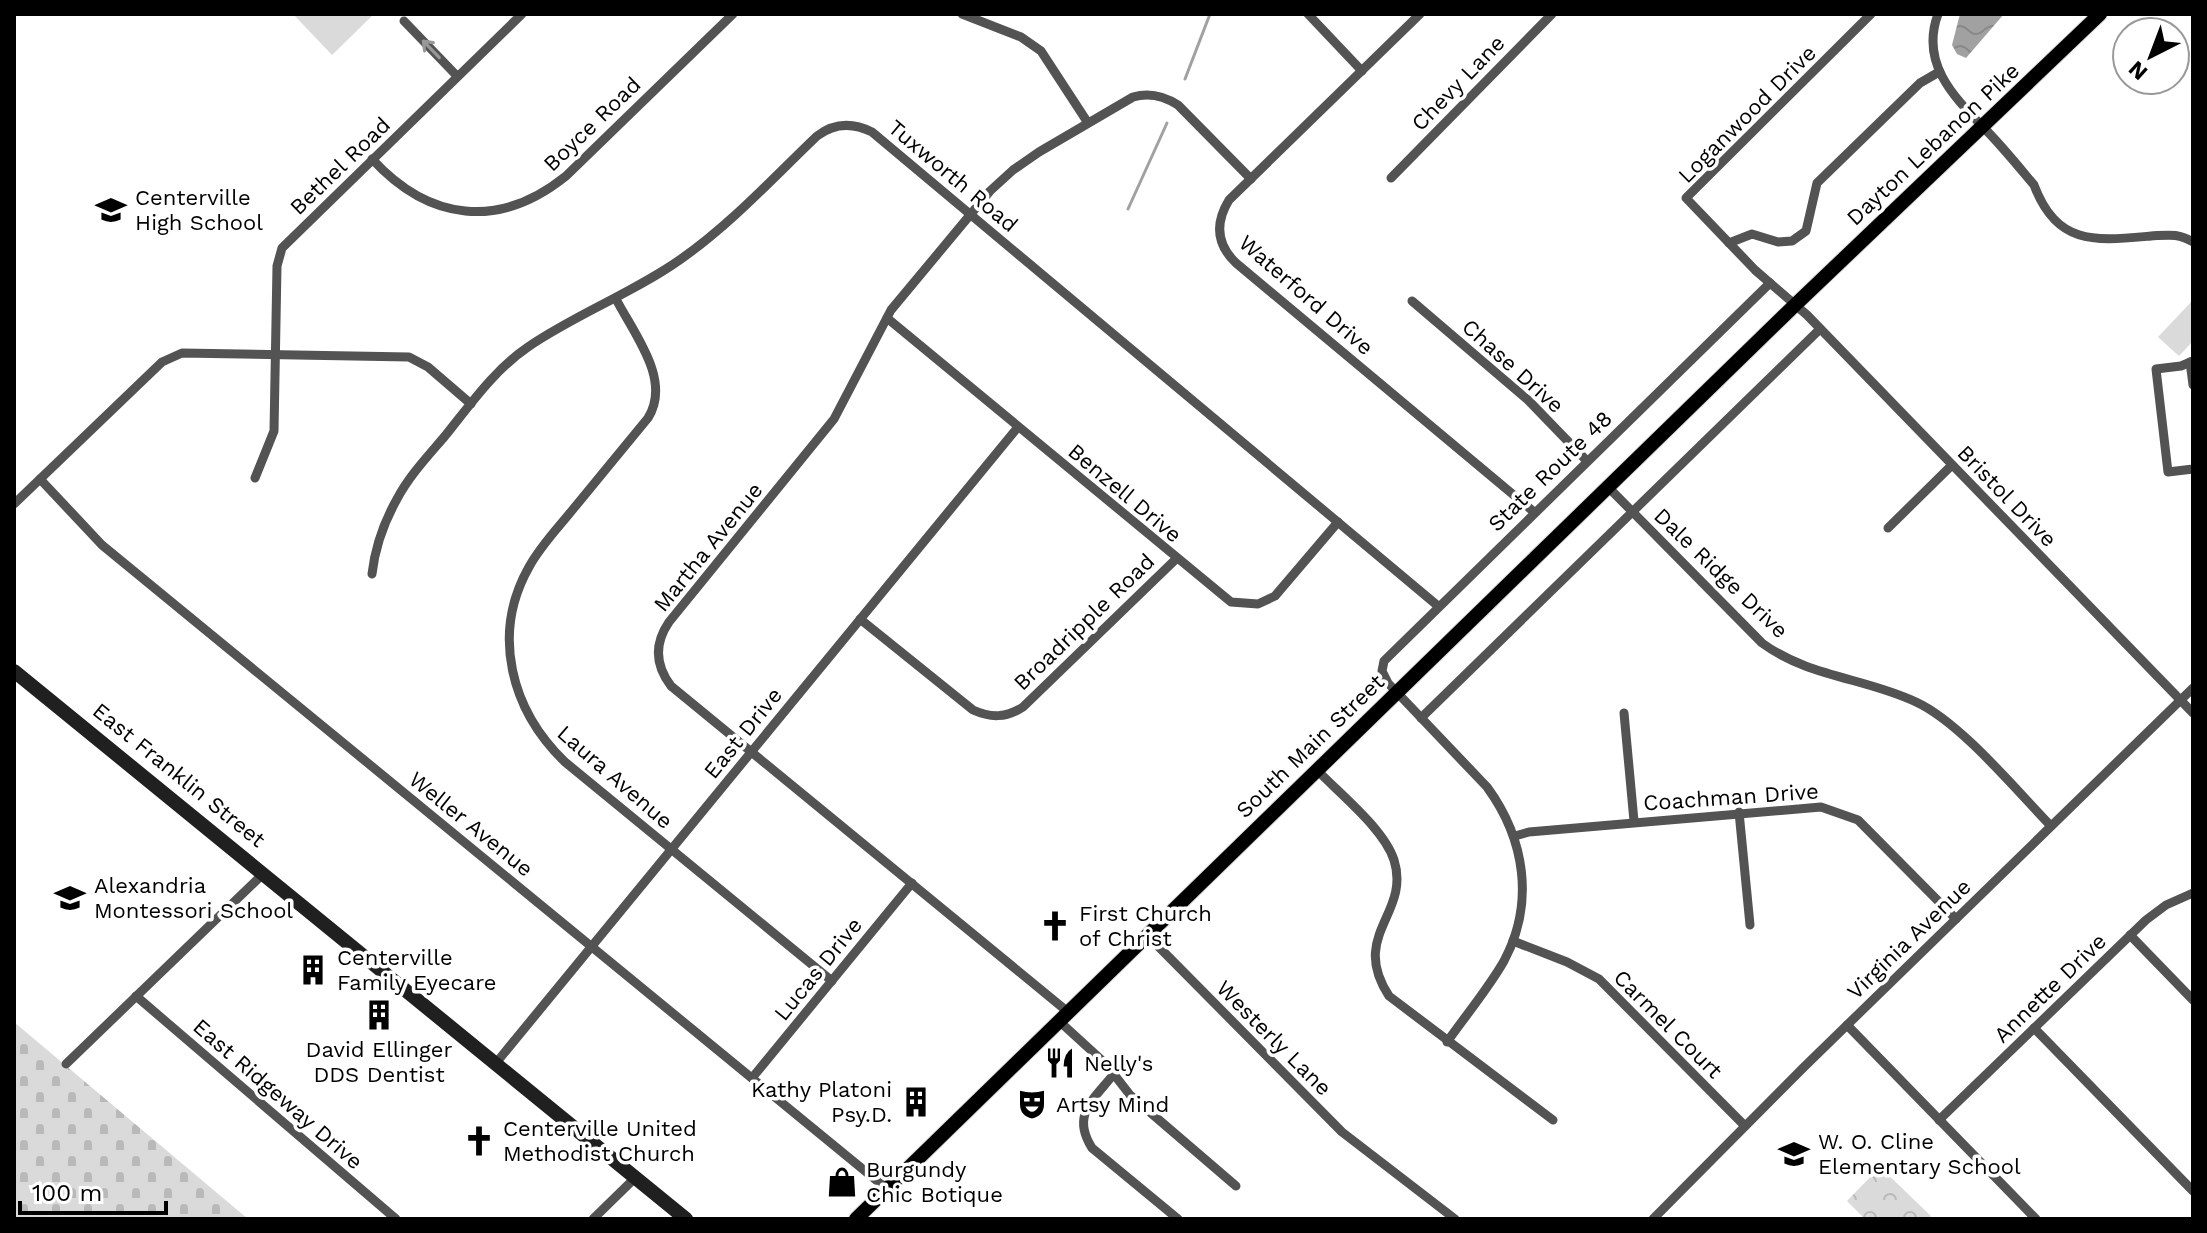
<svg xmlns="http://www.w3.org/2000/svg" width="2207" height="1233" font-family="'Work Sans',sans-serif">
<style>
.grass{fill:#dadada}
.cemetery{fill:url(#cemetery-stones)}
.park{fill:url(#park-crowns)}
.water{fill:url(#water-waves)}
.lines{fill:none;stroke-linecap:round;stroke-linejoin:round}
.stream{stroke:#a1a1a1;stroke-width:3}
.primary-casing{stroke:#dbdbdb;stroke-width:16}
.street{stroke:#535353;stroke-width:9}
.secondary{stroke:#202020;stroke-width:14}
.primary{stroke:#000;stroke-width:14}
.oneway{stroke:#989898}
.labels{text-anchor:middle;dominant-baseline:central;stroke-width:7;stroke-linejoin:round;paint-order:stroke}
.street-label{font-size:22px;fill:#000;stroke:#fff}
.poi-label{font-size:22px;fill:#000;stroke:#fff;text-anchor:start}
</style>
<defs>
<pattern id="cemetery-stones" width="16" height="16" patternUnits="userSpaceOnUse" patternTransform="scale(2)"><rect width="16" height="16" fill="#dadada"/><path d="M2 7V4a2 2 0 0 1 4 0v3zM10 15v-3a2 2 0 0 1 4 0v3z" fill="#b9b9b9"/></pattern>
<pattern id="park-crowns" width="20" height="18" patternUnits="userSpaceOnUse" patternTransform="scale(2)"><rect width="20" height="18" fill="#dadada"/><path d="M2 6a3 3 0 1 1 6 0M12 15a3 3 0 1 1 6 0" fill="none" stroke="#b9b9b9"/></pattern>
<pattern id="water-waves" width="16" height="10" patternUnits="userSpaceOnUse" patternTransform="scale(2)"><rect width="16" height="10" fill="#a1a1a1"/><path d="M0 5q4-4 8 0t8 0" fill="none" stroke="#898989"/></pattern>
</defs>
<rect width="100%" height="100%" fill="#fff"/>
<!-- grass -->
<g class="grass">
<path d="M293 14H374L332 55Z"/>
<path d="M2193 300V341L2179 356 2158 337Z"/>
</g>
<!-- cemetery -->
<path class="cemetery" d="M14 1022 248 1219H14Z"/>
<!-- park -->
<path class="park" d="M1880 1167 1931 1216 1928 1219H1865L1847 1201Z"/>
<!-- water -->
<path class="water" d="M1960 14H2004L1966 58 1957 54 1952 45Z"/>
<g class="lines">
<!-- stream -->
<g class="stream">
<path d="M1185 79 1210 14"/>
<path d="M1128 209 1167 123"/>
</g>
<!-- primary casing -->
<g class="primary-casing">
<path id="primary" d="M856 1219 1795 305 2100 14"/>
</g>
<!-- street -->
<g class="street">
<path d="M962 14 1021 37 1041 51 1088 123"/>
<path d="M1308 14 1362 71"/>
<path d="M1420 14 1229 200C1215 223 1216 244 1236 263L1534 512"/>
<path d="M1871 14 1686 198 1755 270 1807 315 2193 713"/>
<path d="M1938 14C1920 63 1953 96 1984 128 2002 146 2018 166 2034 185 2057 246 2095 241 2151 236 2169 235 2178 233 2193 242"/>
<path d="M404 21 457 76"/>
<path d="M372 159C429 221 499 230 566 176L733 14"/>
<path d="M1391 178 1552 14"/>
<path d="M1729 243 1752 234 1778 242 1792 241 1806 231 1817 183 1920 83 1939 72"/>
<path d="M616 299C634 334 672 380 648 418 623 448 599 478 574 508 559 527 541 545 529 567 491 634 511 710 565 762L832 981"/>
<path d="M1412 301 1529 401 1586 460"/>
<path d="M887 318 1231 602 1258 604 1275 596 1338 522"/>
<path d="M2193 361 2181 366 2156 369 2168 472 2193 469"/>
<path d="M2190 362 2193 385"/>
<path d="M255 478 274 431 277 266 282 248 522 14"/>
<path d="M40 479 102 545 887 1189"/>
<path d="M1608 487 1762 643C1808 677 1866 678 1916 702 1960 722 2016 790 2051 826"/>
<path d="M14 504 162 362 182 353 409 357 428 367 471 404"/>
<path d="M1888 528 1952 465"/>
<path d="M372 574C375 548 384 522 397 499 409 476 428 456 445 436 470 405 494 370 528 347 576 314 633 293 681 259 731 224 773 178 817 136 834 123 852 122 872 132L1438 606"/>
<path d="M860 619 973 710C991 718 1006 718 1023 707L1176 559"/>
<path d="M1624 713 1634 821"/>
<path d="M1421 718 1820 329"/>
<path d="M1317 770C1340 794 1384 829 1394 860 1411 914 1349 935 1389 996L1553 1120"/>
<path d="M1739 812 1750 925"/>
<path d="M1515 836 1529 832 1821 807 1858 820 1956 919"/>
<path d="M1147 935 1342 1132 1455 1219"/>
<path d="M2130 935 2193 1000"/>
<path d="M1513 941 1567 962 1599 979 1745 1126"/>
<path d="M136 996 396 1219"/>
<path d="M1068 1012 671 686C655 665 654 644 669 622L834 419 891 310 990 191 1013 170 1039 152 1133 97C1150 92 1164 96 1178 105L1251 179"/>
<path d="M1059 1021 1106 1064 1130 1095 1236 1186"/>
<path d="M1847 1025 2036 1219"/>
<path d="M2034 1028 2193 1191"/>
<path d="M1447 1042C1466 1015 1488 989 1504 961 1535 903 1525 839 1487 787L1388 683 1382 671 1384 661 1770 283"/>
<path d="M496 1063 1018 427"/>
<path d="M66 1064 264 873"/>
<path d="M1113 1075C1093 1100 1071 1115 1092 1148L1178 1219"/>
<path d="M752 1078 912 883"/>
<path d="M1939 1120 2146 920 2166 905 2193 893"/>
<path d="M593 1219 636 1177"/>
<path d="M1653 1219 1804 1067 2193 688"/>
</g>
<!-- secondary -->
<path class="secondary" d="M14 671 686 1219"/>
<!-- primary -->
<use href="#primary" class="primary"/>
</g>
<!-- one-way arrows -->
<defs><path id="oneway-shaft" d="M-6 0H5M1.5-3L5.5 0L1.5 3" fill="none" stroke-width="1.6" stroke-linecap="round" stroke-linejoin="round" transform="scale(2)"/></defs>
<use class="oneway" href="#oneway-shaft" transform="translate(431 49) rotate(-134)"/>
<!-- icons -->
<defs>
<g id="school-bare" transform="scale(2.4)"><path d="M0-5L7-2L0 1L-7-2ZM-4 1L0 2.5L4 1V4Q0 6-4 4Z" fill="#000" stroke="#fff" stroke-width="2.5" paint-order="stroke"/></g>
<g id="church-bare" transform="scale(2.4)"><path d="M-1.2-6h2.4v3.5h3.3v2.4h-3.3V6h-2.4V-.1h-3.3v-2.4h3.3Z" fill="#000" stroke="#fff" stroke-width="2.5" paint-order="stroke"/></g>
<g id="building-bare" transform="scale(2.4)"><path d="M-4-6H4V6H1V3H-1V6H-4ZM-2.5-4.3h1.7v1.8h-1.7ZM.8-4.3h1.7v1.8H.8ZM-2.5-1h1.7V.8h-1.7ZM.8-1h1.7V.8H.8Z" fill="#000" stroke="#fff" stroke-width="2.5" paint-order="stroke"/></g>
<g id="restaurant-bare" transform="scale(2.4)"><path d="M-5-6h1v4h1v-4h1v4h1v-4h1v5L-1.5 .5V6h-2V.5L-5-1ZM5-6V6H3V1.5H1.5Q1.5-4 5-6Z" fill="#000" stroke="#fff" stroke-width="2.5" paint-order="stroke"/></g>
<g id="theatre-bare" transform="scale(2.4)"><path d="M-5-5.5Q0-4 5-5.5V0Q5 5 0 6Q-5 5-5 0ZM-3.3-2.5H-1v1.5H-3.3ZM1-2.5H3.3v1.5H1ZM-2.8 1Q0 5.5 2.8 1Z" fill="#000" stroke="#fff" stroke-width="2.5" paint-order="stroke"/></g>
<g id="shop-bare" transform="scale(2.4)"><path d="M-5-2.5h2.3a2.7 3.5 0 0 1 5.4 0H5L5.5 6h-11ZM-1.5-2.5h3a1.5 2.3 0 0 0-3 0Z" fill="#000" stroke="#fff" stroke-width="2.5" paint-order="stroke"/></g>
</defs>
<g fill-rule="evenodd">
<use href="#school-bare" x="111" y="210"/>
<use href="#school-bare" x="70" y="898"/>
<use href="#church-bare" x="1055" y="926"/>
<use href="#building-bare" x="313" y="970"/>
<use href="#building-bare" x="379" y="1015"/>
<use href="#restaurant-bare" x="1060" y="1063"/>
<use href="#building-bare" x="916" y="1102"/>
<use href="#theatre-bare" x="1032" y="1104"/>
<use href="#church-bare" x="479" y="1141"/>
<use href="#school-bare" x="1794" y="1154"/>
<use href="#shop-bare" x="842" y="1182"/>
</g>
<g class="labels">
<!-- street labels -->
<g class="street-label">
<text transform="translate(1458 83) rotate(-46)">Chevy Lane</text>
<text transform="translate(1747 114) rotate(-45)">Loganwood Drive</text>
<text transform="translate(592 124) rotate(-44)">Boyce Road</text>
<text transform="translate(1933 144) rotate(-43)">Dayton Lebanon Pike</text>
<text transform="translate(340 166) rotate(-44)">Bethel Road</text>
<text transform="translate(953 176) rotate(40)">Tuxworth Road</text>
<text transform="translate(1306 295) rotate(41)">Waterford Drive</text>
<text transform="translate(1513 366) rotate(42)">Chase Drive</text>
<text transform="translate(1550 471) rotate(-44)">State Route 48</text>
<text transform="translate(1125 493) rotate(40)">Benzell Drive</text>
<text transform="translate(2007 496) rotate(46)">Bristol Drive</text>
<text transform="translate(708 547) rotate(-51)">Martha Avenue</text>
<text transform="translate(1721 573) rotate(44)">Dale Ridge Drive</text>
<text transform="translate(1084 622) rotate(-44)">Broadripple Road</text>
<text transform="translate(743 733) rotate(-51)">East Drive</text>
<text transform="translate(1310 746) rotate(-44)">South Main Street</text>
<text transform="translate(179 775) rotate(39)">East Franklin Street</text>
<text transform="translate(615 777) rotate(41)">Laura Avenue</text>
<text transform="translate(1731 797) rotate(-4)">Coachman Drive</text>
<text transform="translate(471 824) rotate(39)">Weller Avenue</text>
<text transform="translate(1909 939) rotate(-44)">Virginia Avenue</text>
<text transform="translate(818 969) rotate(-51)">Lucas Drive</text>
<text transform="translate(2050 988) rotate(-44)">Annette Drive</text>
<text transform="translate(1668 1024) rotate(45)">Carmel Court</text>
<text transform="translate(1274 1038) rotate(45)">Westerly Lane</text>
<text transform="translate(278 1094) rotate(41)">East Ridgeway Drive</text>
</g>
<!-- poi labels -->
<g class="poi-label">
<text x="135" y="197">Centerville<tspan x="135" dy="25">High School</tspan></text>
<text x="94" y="885">Alexandria<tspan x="94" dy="25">Montessori School</tspan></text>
<text x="1079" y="913">First Church<tspan x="1079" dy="25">of Christ</tspan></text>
<text x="337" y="957">Centerville<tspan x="337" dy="25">Family Eyecare</tspan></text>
<text x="379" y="1049" text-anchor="middle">David Ellinger<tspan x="379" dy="25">DDS Dentist</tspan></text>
<text x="1084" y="1063">Nelly's</text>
<text x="892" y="1089" text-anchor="end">Kathy Platoni<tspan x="892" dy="25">Psy.D.</tspan></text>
<text x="1056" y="1104">Artsy Mind</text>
<text x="503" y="1128">Centerville United<tspan x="503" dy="25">Methodist Church</tspan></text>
<text x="1818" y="1141">W. O. Cline<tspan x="1818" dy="25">Elementary School</tspan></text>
<text x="866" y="1169">Burgundy<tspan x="866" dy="25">Chic Botique</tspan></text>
</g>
</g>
<!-- border -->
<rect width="2207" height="1233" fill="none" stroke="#000000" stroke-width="32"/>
<!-- north arrow -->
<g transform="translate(2151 56) rotate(222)"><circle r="38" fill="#ffffff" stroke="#999999" stroke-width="2"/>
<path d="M0-6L14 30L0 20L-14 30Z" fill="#000000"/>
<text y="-12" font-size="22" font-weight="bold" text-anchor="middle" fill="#000000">N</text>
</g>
<!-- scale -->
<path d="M20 1201v12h146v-12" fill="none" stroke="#000000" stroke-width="4"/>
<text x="32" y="1201" font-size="24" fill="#000000" stroke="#ffffff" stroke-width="6" paint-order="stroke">100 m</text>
</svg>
